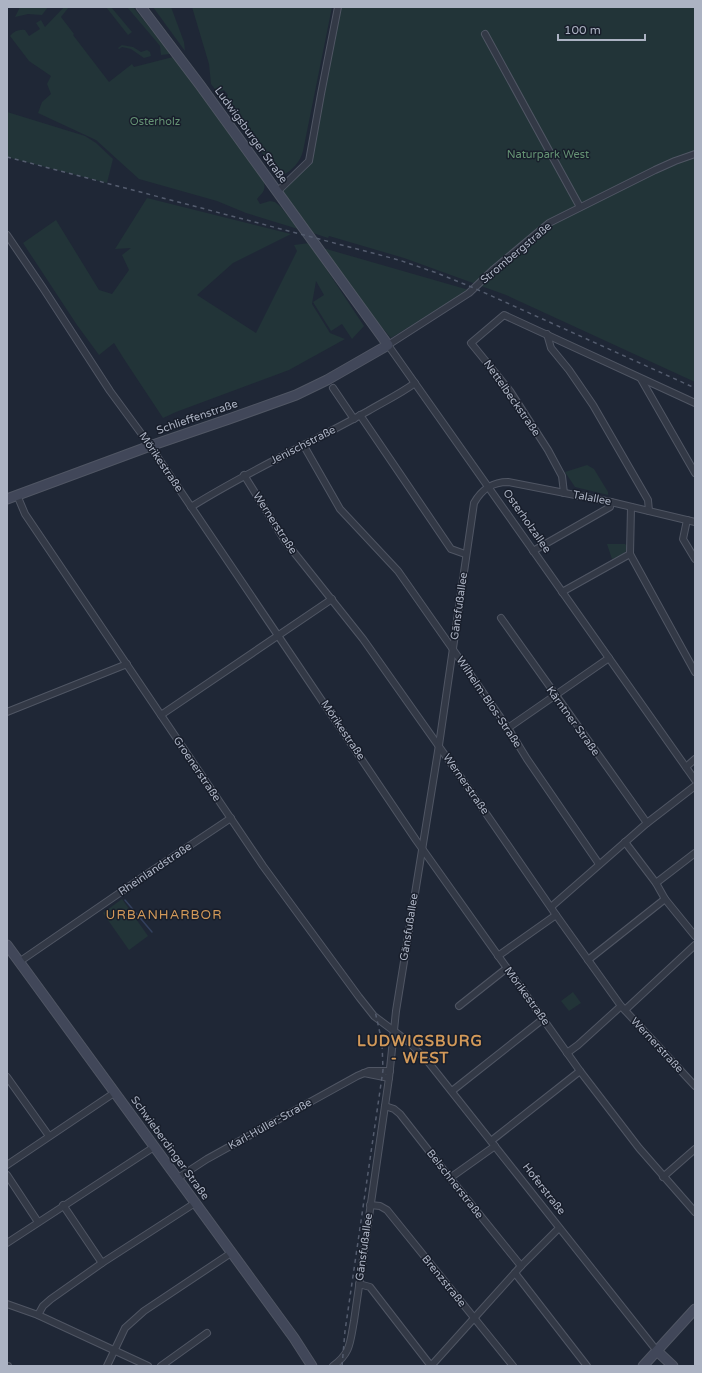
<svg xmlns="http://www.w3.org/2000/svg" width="702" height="1373" font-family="'Varela Round',sans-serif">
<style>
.green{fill:#223438}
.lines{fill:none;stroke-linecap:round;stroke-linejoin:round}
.stream{stroke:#33405d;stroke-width:1.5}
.street-casing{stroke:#505664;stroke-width:8}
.secondary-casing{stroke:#505664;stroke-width:11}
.street{stroke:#333946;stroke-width:6}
.secondary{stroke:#414759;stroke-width:9}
.rail{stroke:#545c6e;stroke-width:1.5;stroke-dasharray:4 4;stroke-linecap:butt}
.labels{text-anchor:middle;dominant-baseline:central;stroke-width:3;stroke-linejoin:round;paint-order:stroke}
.park-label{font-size:11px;fill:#659374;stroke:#181e2b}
.street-label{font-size:11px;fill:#acb3c3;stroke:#181e2b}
.quarter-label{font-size:13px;letter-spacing:1px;fill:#d29959;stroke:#181e2b}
.district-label{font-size:15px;font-weight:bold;letter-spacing:1px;fill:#d29959;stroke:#181e2b}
</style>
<rect width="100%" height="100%" fill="#1f2736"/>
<!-- green -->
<g class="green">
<path d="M20 7H48L42 15 28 14 15 17Z"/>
<path d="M64 7H69L61 17 74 34 73 35 109 82 132 64 134 67 173 57 210 104 264 182C266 191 262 193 257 199L260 204 270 201 275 202 281 207 298 229 246 213 217 201 139 179 96 140 38 113 42 102 51 94 47 84 51 76 29 61 10 36C14 31 19 29 25 30L29 36 40 29 36 23 41 20 45 27Z"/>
<path d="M106 7H111L132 32 128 35Z"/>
<path d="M127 7H133L170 52V54L161 55 160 46 156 41Z"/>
<path d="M153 7H171L184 42 185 51Z"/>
<path d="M192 7H332L303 151C300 162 293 170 283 175L279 174 274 169 224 101 228 95 224 90 217 92 211 84 209 64Z"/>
<path d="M341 7H695V382L506 295 404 258 329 236 328 238 313 233 282 190 311 164Z"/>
<path d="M122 45 133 47 141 52 147 50 150 52 151 56 144 58 131 49 122 47 119 49 118 48Z"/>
<path d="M7 112 85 136 96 143 113 159 107 183 7 157Z"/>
<path d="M147 198 291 234 233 263 197 295 256 333 297 251 294 245 309 243 364 326 352 339 342 324 331 331 313 302 324 295 316 281 312 304 330 333 345 339 289 370 176 412 163 418 124 359 114 343 99 355 77 325 23 243 56 220 99 290 112 294 129 270 122 255 131 248 115 249Z"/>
<path d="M316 246 469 290 391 338 345 284Z"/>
<path d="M587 465 594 469 608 492V495L575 487 565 472Z"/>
<path d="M607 544H625L627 546 626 551 621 557 612 559Z"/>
<path d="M122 899 148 936 129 950 103 913Z"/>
<path d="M573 992 581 1003 569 1011 561 1001Z"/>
</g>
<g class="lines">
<!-- stream -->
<path class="stream" d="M125 900 152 932"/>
<!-- street casing -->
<g class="street-casing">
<g id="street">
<path d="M485 34 580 207"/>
<path d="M695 154 675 161 655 170 549 223 494 269 469 293 388 345 695 780"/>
<path d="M277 192 309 161 321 94 338 7"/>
<path d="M7 235 43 288 110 391 146 440 416 840 580 1071 639 1148 695 1212"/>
<path d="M547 334 551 348 569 370 593 405 648 500 649 511"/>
<path d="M641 379 695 473"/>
<path d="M333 388 354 419"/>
<path d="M360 415 451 549 465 554"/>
<path d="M304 446 340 509 398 571 508 728 527 759 599 864"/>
<path d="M244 475 285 541 363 639 474 796 556 915 621 1006 695 1086"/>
<path d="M564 493 562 476 548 450 510 391 471 343 504 315 695 403"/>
<path d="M17 495 25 514 263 866 359 997 374 1016 410 1043 429 1063 657 1351"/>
<path d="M191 507C248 471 309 444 368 411 383 402 400 394 415 383"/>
<path d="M631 507 630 554 695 672"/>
<path d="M687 520 683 539 695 559"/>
<path d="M533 551 610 507 611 502"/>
<path d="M562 592 630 554"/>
<path d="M501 618 647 823"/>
<path d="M7 712 127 664"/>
<path d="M161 715 332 599"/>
<path d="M508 728 609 658"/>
<path d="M686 767 695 759"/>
<path d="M625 842 656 883 665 899 695 936"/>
<path d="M656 883 695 853"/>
<path d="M551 907 647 823 695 786"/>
<path d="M498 956 556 915"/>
<path d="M588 960 665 899"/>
<path d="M19 962 150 872 231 818"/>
<path d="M459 1006 507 968"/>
<path d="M625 1010 695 945"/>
<path d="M567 1053 578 1045 621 1006"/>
<path d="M364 1073 389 1078"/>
<path d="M7 1077 49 1136"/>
<path d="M452 1091 543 1019"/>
<path d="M385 1106 394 1109 400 1114 450 1178 521 1266"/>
<path d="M491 1141 580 1071"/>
<path d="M7 1165 114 1093"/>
<path d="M7 1175 38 1222"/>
<path d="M663 1177 695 1149"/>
<path d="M178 1178 207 1159 357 1076 369 1071H390"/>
<path d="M450 1178 495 1146"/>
<path d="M63 1205 102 1263"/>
<path d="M370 1205 380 1206 387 1210 513 1366"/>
<path d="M7 1243 154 1147"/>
<path d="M515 1273 587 1366"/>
<path d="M359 1284 370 1287 431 1366"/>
<path d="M7 1304 38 1315 148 1366"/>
<path d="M38 1315 43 1306 51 1299 102 1263 195 1203"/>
<path d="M7 1366H8"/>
<path d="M107 1366 125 1328 144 1311 231 1253"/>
<path d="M161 1366 207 1333"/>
<path d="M333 1366C351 1353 350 1342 354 1321L389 1078 396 1011 439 745 474 503C482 489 492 482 508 482L611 502 695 522"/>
<path d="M431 1366 521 1266 559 1228"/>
</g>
</g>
<!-- secondary casing -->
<g class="secondary-casing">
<g id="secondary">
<path d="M7 499 150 446 229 419 296 395 327 380 388 345 200 85 141 7"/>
<path d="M7 945 294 1338 312 1366"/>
<path d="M657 1351 673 1366"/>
<path d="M643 1366 695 1309"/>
</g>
</g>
<!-- street -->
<use href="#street" class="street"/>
<!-- secondary -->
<use href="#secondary" class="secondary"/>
<!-- rail -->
<g class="rail">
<path d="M7 157 399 260 437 273 474 288 695 388"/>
<path d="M342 1366 345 1331 383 1070 382 1042 375 1011"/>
</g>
</g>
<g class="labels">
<!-- park labels -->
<g class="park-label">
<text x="155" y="121">Osterholz</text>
<text x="548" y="154">Naturpark West</text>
</g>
<!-- street labels -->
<g class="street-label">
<text transform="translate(251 135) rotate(54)">Ludwigsburger Straße</text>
<text transform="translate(516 253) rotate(-40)">Strombergstraße</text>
<text transform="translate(512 398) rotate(55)">Nettelbeckstraße</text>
<text transform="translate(197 417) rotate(-19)">Schlieffenstraße</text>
<text transform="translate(303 445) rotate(-27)">Jenischstraße</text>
<text transform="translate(161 462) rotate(56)">Mörikestraße</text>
<text transform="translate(592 498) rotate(11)">Talallee</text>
<text transform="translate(527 521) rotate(55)">Osterholzallee</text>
<text transform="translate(275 523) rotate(57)">Wernerstraße</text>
<text transform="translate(459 606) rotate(-82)">Gänsfußallee</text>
<text transform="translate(489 702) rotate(56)">Wilhelm-Blos-Straße</text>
<text transform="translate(573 721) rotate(54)">Kärntner Straße</text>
<text transform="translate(343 730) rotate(56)">Mörikestraße</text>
<text transform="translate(197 769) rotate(56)">Groenerstraße</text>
<text transform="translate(466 784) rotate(55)">Wernerstraße</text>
<text transform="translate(155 869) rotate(-34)">Rheinlandstraße</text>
<text transform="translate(409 927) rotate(-81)">Gänsfußallee</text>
<text transform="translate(527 996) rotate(54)">Mörikestraße</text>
<text transform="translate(657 1045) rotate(47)">Wernerstraße</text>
<text transform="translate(270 1124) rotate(-29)">Karl-Hüller-Straße</text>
<text transform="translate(170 1148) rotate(54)">Schwieberdinger Straße</text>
<text transform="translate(455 1184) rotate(52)">Belschnerstraße</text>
<text transform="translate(544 1189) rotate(52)">Hoferstraße</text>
<text transform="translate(364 1247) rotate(-82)">Gänsfußallee</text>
<text transform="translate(444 1281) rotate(51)">Brenzstraße</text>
</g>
<!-- quarter labels -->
<g class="quarter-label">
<text x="164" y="915">URBANHARBOR</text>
</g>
<!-- district labels -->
<g class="district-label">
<text x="420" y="1041">LUDWIGSBURG<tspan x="420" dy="17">- WEST</tspan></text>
</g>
</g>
<!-- border -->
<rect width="702" height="1373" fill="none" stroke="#acb3c3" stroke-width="16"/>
<!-- scale -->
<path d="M558 34v6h87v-6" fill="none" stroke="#acb3c3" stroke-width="2"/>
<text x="564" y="34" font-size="12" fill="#acb3c3" stroke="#181e2b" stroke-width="3" paint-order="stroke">100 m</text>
</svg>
